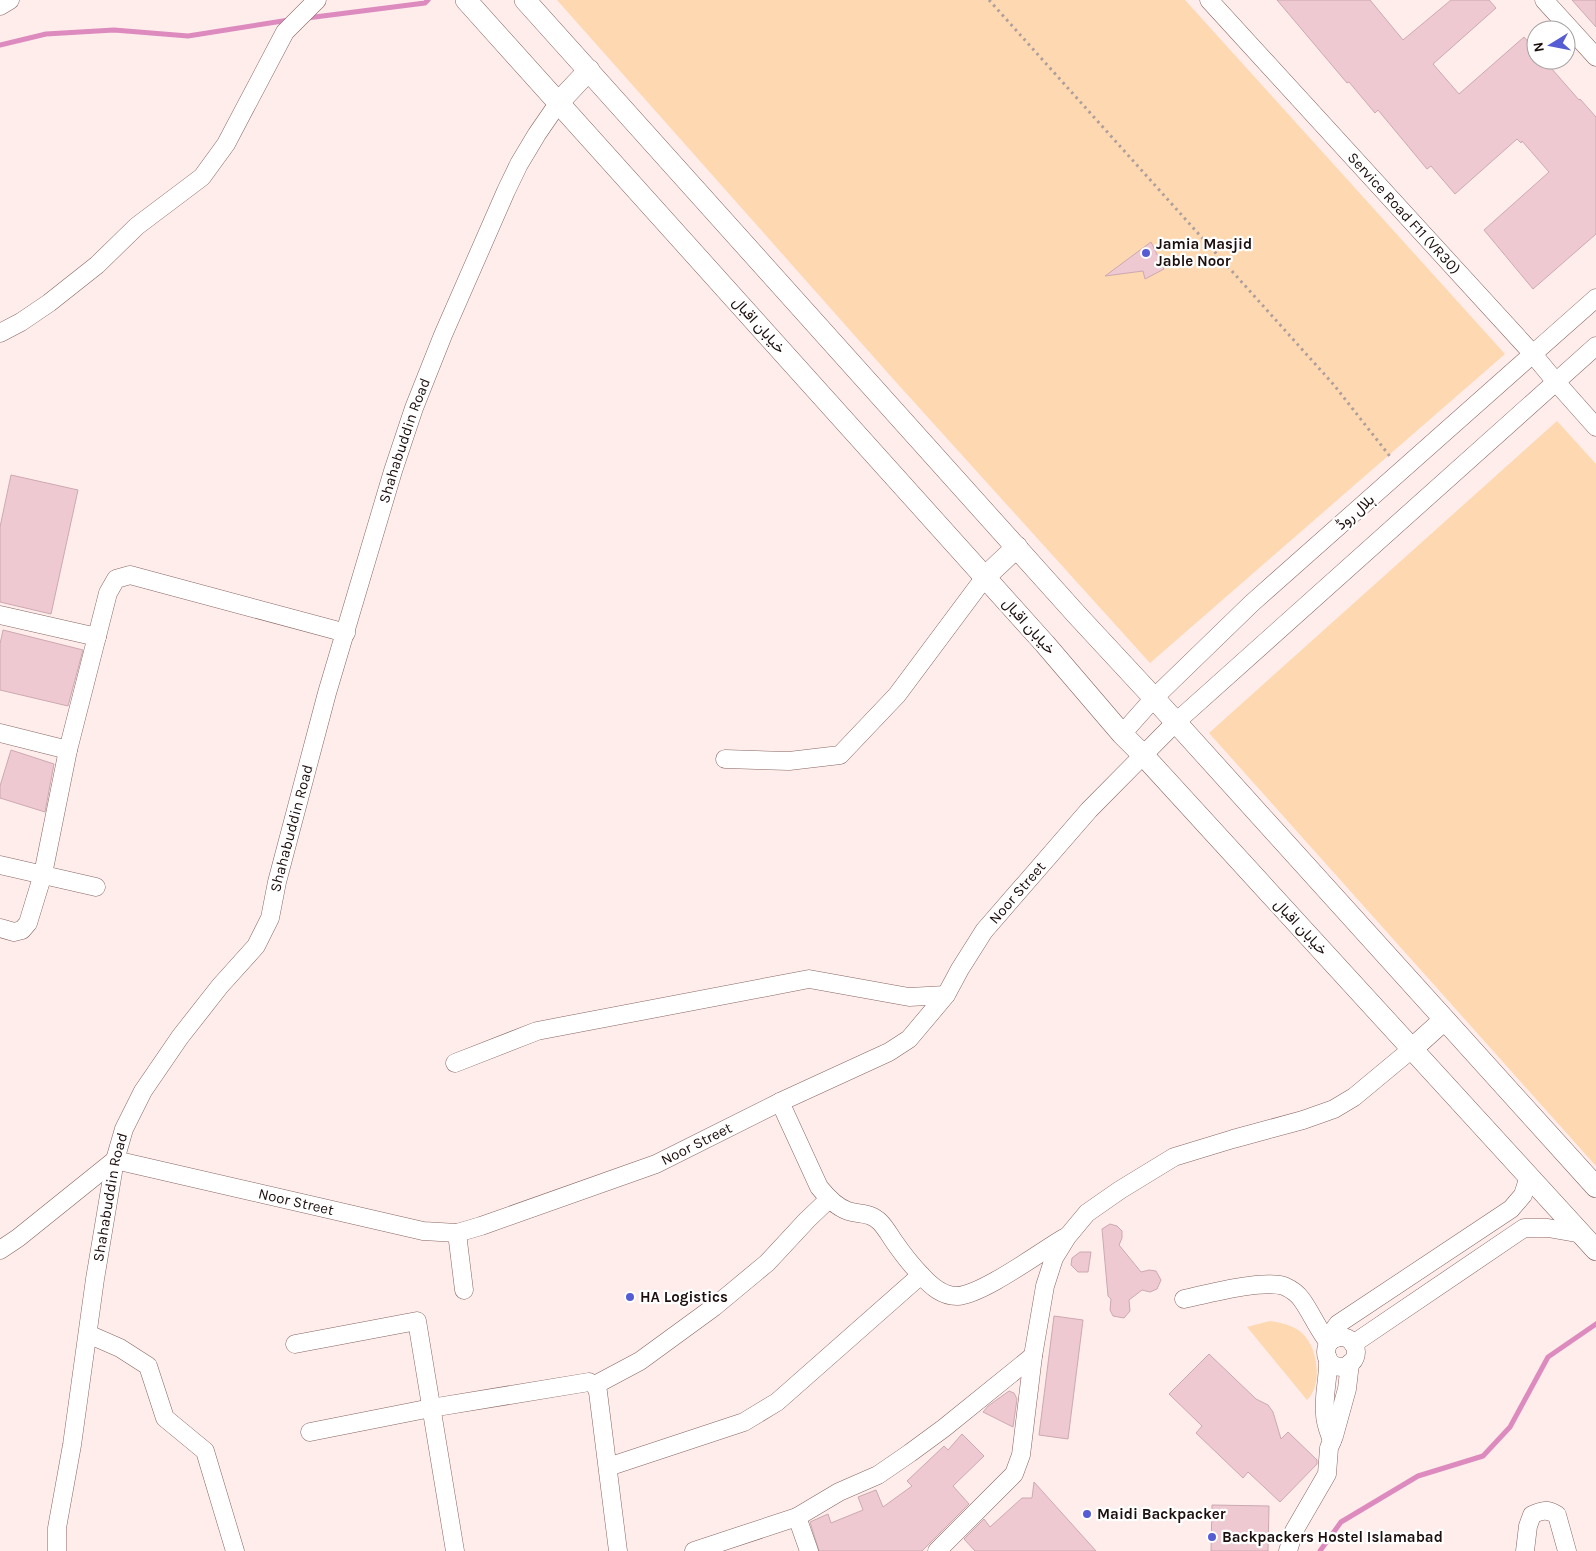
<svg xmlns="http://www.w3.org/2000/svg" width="1596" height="1551" font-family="Karla,Vazirmatn,sans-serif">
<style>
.green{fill:#fed8b0}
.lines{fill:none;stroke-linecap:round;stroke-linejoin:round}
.stream{stroke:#dd8bbf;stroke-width:5}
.building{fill:#efc9d1;stroke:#cda8b0}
.minor-casing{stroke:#886562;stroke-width:19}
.major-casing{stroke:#886562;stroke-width:22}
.path{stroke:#ae9f9d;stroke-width:3;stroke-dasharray:2.5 4;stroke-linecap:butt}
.minor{stroke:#fff;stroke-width:18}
.major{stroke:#fff;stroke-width:21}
.poi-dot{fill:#565cd3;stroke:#fff;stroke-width:2}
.labels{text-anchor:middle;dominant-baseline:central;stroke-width:4.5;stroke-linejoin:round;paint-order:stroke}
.street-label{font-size:15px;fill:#1c0f0e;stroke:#fff}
.poi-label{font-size:15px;font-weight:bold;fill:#1c0f0e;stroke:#fff;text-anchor:start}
</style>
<rect width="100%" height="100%" fill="#feedeb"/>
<!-- green -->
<g class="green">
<path d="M557 0H1185L1505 354 1150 663 895 381Z"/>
<path d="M1557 421 1596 464V1166L1209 733Z"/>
<path d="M1270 1321C1281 1323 1293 1325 1302 1333 1318 1347 1323 1385 1307 1400L1247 1327Z"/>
</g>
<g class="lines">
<!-- stream -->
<g class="stream">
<path d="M307 18 425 3 428 0"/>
<path d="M0 45 46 34 114 30 188 36 289 20"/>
<path d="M1320 1551 1341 1522 1418 1476 1483 1456 1510 1427 1548 1357 1596 1324"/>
</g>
</g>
<!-- building -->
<g class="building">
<path d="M1277 0H1370L1403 40 1451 0H1489L1496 8 1433 64 1459 94 1524 37 1536 51V60H1544L1579 100 1580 99 1596 117V234L1533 289 1484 230 1549 172 1522 141 1521 143 1517 139 1455 194 1431 166 1427 169 1378 110 1375 113 1349 82 1347 83Z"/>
<path d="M1572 0H1596V27Z"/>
<path d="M1151 242 1164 269 1145 279 1143 271 1105 276Z"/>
<path d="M11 475 78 490 51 614 0 602V527Z"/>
<path d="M3 630 83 650 68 706 0 690V644Z"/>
<path d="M11 750 54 764 45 812 0 798V786Z"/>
<path d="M1110 1224 1117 1226 1122 1231V1238L1119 1245 1141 1272 1149 1270 1156 1271 1161 1280 1157 1289 1150 1292 1142 1290 1129 1300 1130 1311 1124 1318 1113 1316 1110 1310 1111 1299 1108 1296 1102 1229Z"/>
<path d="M1080 1252H1091L1088 1272H1078L1071 1265 1072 1258Z"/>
<path d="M1054 1316 1083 1320 1068 1439 1039 1435Z"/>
<path d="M1209 1354 1256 1399 1268 1405 1273 1412 1281 1439 1288 1432 1317 1460V1464L1280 1502 1248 1472 1243 1478 1196 1433 1202 1426 1169 1394Z"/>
<path d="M1009 1391 1014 1393 1017 1399 1013 1427 983 1412 988 1406Z"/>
<path d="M962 1434 984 1456 953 1486 969 1504 922 1551H819L810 1522 828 1514 831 1523 863 1510 858 1497 876 1490 883 1507 912 1486 907 1481 944 1446 948 1450Z"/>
<path d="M1034 1482 1096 1551H975L964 1539 984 1519 990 1527 1022 1498H1032Z"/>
<path d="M1212 1505 1269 1506 1268 1551H1211Z"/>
</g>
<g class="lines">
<!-- minor casing -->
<g class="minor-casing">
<g id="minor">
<path id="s1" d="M1209 0 1532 353 1556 382 1596 427"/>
<path d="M1544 0 1596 57"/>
<path d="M0 6 10 0"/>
<path d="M0 333 21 322 49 303 97 265 137 226 202 177 226 144 285 32 317 0"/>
<path d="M0 615 97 637"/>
<path d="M0 733 68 750"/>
<path d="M1122 734 1154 698 1252 603 1596 298"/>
<path d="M725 759 789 761 840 755 897 695 985 577"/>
<path d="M0 865 96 887"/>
<path d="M0 928 14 932 22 930 28 923 43 874 68 750 108 593 116 579 130 575 346 633"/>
<path d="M455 1063 537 1031 809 979 909 997 946 995"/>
<path d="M780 1102 819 1187C827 1197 836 1207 848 1211 860 1215 870 1212 880 1222 885 1227 889 1234 893 1240 902 1253 911 1265 922 1276 931 1286 942 1296 957 1296 982 1295 1040 1252 1064 1238"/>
<path d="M457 1233 464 1290"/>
<path id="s2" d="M0 1250 18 1238 115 1160 423 1231 457 1233 481 1226 656 1164 780 1102 889 1052 909 1039 946 995 960 969 984 931 1089 810 1175 723 1596 346"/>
<path d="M1184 1299C1207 1294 1263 1279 1284 1286 1291 1289 1298 1294 1302 1300 1312 1314 1318 1330 1329 1343"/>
<path d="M88 1334 120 1348 148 1366 165 1418 205 1451 235 1551"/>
<circle cx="1341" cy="1352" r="15"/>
<path d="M1336 1338 1335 1328 1338 1324 1511 1209 1523 1195 1529 1176"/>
<path d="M295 1344 417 1321 455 1551"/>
<path d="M1353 1344 1524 1228H1548L1582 1234"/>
<path d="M1328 1358C1329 1377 1323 1395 1325 1414 1325 1423 1329 1432 1332 1441"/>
<path d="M595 1385 640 1361 714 1307 767 1263 807 1220 829 1199"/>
<path d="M310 1432 431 1408 589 1382 595 1385 598 1392 618 1551"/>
<path d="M608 1467 744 1422 777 1402 921 1275"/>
<path d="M797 1517 809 1551"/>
<path id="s3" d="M57 1551V1528L72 1445 95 1279 115 1160 124 1129 143 1091 180 1037 220 986 256 946 270 918 277 882 327 693 393 471 414 408 443 335 506 191 519 164 537 134 559 102"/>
<path d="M694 1551 797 1517 839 1492 878 1475 910 1453 944 1428 1033 1356"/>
<path d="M937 1551 1014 1474 1021 1455 1033 1356 1045 1286 1054 1258 1067 1237 1087 1213 1120 1190 1174 1157 1233 1139 1303 1120 1334 1109 1354 1097 1413 1048"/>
<path d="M1288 1551 1294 1531 1327 1474 1329 1448 1334 1436 1347 1389 1350 1363"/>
<path d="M1525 1551 1528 1526 1532 1515C1542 1510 1547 1509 1557 1515L1567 1551"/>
</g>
</g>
<!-- major casing -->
<g class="major-casing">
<g id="major">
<path d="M466 0 1045 644 1122 734 1144 756 1596 1250"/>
<path d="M525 0 1077 615 1154 698 1596 1187"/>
<path d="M559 102 589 70"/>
<path d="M985 577 1017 547"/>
<path d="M1413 1048 1444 1020"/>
</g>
</g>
<!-- path -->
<path class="path" d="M989 0 1334 385 1392 459"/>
<!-- minor -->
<use href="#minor" class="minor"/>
<!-- major -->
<use href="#major" class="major"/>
</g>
<!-- markers -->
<g class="poi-dot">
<circle cx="1146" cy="253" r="5"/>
<circle cx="630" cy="1297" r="5"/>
<circle cx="1087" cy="1514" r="5"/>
<circle cx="1212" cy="1537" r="5"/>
</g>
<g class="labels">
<!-- street labels -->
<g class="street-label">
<text stroke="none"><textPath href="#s1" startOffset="289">Service Road F11 (VR30)</textPath></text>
<text transform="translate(759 325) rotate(48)">خیابان اقبال</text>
<text stroke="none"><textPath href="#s3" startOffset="1182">Shahabuddin Road</textPath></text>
<text transform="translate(1355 512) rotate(-41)">ہلال روڈ</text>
<text transform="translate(1029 626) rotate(48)">خیابان اقبال</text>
<text stroke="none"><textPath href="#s3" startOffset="778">Shahabuddin Road</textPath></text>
<text stroke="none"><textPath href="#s2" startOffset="1172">Noor Street</textPath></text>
<text transform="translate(1301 927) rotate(47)">خیابان اقبال</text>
<text stroke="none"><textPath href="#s2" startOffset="752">Noor Street</textPath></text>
<text stroke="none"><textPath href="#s3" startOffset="358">Shahabuddin Road</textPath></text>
<text stroke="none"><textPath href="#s2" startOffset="332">Noor Street</textPath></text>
</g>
<!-- poi labels -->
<g class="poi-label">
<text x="1156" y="244">Jamia Masjid<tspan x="1156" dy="17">Jable Noor</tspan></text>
<text x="640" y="1297">HA Logistics</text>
<text x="1097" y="1514">Maidi Backpacker</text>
<text x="1222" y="1537">Backpackers Hostel Islamabad</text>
</g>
</g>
<!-- north arrow -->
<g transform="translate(1551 45) rotate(260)"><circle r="24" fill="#ffffff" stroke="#a49f9f"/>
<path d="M0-4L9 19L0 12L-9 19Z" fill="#565cd3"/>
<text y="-8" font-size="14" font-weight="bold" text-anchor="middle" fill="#1c0f0e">N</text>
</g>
</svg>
